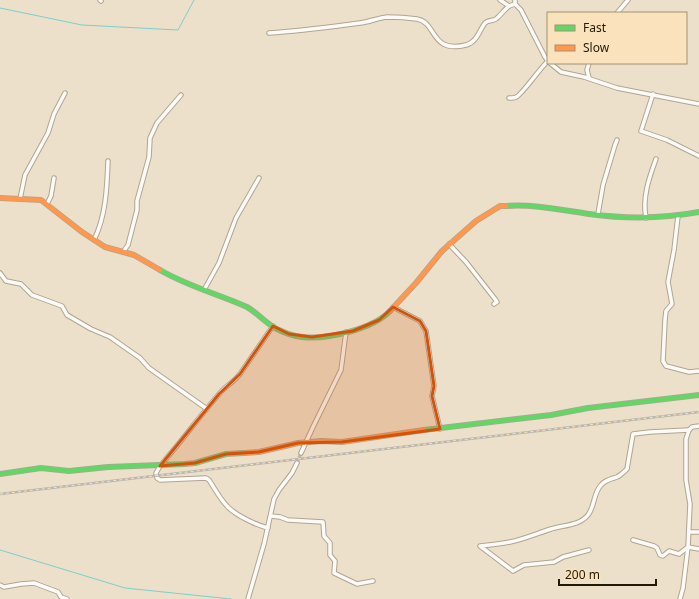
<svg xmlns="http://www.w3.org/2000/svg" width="699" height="599" font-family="'Noto Sans',sans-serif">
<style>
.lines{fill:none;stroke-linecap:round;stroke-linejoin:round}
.stream{stroke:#7dcecd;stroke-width:1}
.street-tunnel{stroke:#c4b8a3;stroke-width:3.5;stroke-dasharray:3.5 2;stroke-linecap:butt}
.street-casing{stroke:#b0a592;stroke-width:5.5}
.fast-casing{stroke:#b0a592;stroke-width:6}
.slow-casing{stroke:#b0a592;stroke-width:6}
.street{stroke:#fcfaf7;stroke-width:3.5}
.fast{stroke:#63d668;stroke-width:4.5}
.slow{stroke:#ff974d;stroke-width:4.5}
.rail-casing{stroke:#b9b6b0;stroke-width:2.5}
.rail{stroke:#fae3bc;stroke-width:1;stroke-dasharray:3;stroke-linecap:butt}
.marked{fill:#d4530b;fill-opacity:0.2;stroke:#d4530b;stroke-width:3;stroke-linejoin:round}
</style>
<rect width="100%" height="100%" fill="#ece0ca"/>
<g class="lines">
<!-- stream -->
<g class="stream">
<path d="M0 8 82 25 178 30 194 0"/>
<path d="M0 550 125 588 231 599"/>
</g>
<!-- street-tunnel -->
<path class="street-tunnel" d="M297 463 301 453"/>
<!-- street casing -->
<g class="street-casing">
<g id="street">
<path d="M100 0 101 1"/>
<path d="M500 0 509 6 515 4"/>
<path d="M515 0V4L521 10 545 57 548 61"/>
<path d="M617 13 628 0"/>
<path d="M269 33C300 31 329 27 360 23 369 22 378 18 387 17 394 17 410 18 417 19 437 22 430 54 466 45 477 42 479 31 485 23 488 20 493 21 496 19 501 15 504 10 509 6"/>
<path d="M550 63 561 72 584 77 617 88 699 104"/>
<path d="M589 78 587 70 589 63"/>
<path d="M653 94 641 131 667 140 699 156"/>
<path d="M509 98C510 98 515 98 516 97 521 96 540 68 548 61"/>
<path d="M20 199 25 175 48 133 54 114 65 93"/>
<path d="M47 204 51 196 54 178"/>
<path d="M598 214 603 185 615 145 617 140"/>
<path d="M678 216 674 250 668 282 672 304 666 311 665 320 663 361 666 366 689 372 699 371"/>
<path d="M646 218C642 198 649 178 656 159"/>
<path d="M94 240C106 216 107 187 108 161"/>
<path d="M449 244 466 262 495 299 497 302 494 304"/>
<path d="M123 252 128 245 137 210V201L149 157 150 138 157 123 181 95"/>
<path d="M0 273 6 281 21 284 32 295 62 306 67 315 91 329 110 337 140 358 149 368 207 409"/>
<path d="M204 290 219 263 236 218 259 178"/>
<path d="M393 307 420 321 426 331 434 386 432 396 440 429"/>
<path d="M301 453 313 427 341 370 346 332"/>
<path d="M271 516 280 517 288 520 323 522 324 536 330 543V555L335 561 334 573 357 584 373 581"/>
<path d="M268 528C256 525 235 515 227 506 220 499 215 489 209 480L206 478 160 480 157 478 156 473 160 466C181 442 199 417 220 393 226 386 234 382 240 374L273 326"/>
<path d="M689 532H699"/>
<path d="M633 540 654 546 657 548 660 555 663 556 669 551 679 554 688 547 699 549"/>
<path d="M589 550 563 557 554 562 524 565 513 571 480 546C490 545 500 544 510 542 524 539 538 533 551 529 563 525 579 526 588 515 595 506 593 494 601 485 605 480 611 479 617 477 621 475 624 472 627 469L633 434 650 432 689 430"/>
<path d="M0 585 4 587 21 584 34 583 58 592 61 597 67 599"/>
<path d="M248 599 264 544 274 499 279 490 292 473 297 463"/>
<path d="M680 599 683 588 688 547 690 504 686 480V439L689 430 692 427 699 426"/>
</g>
</g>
<!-- fast casing -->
<g class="fast-casing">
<g id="fast">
<path d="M506 206C534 204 561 210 589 214 626 219 662 219 699 212"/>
<path d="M160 270C187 286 218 294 247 307 258 313 267 325 279 330 285 333 295 336 302 337 327 340 373 329 390 311"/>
<path d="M424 430 551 415 588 408 699 395"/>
<path d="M0 474 41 468 69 471 108 467 185 464 195 463 226 454 244 453"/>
</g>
</g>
<!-- slow casing -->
<g class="slow-casing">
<g id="slow">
<path d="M0 198 41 200 82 232 105 247 134 255 160 270"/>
<path d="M390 311 416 283 442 251 476 221 500 206H506"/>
<path d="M244 453 259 452 298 443 321 441 342 442 424 430"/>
</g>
</g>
<!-- street -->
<use href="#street" class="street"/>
<!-- fast -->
<use href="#fast" class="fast"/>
<!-- slow -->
<use href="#slow" class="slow"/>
<!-- rail casing -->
<g class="rail-casing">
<path id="rail" d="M0 494 699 412"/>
</g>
<!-- rail -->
<use href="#rail" class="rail"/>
</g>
<!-- marked area -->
<path class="marked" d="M393 307 420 321 426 331 434 386 432 396 440 429 342 442 298 443 259 452 226 454 195 463 160 466 219 394 240 374 273 326 289 334 312 337 353 331 379 320Z"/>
<!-- legend -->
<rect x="547" y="12" width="140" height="52" fill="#fae3bc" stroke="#a49273"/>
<rect x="555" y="25" width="20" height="6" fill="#63d668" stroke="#a49273"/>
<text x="583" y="32" font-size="12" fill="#231906">Fast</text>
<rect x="555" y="45" width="20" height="6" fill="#ff974d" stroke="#a49273"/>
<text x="583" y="52" font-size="12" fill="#231906">Slow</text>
<!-- scale -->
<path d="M559 579v6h97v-6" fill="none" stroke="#231906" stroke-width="2"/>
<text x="565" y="579" font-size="12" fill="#231906" stroke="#fae3bc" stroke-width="3" paint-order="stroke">200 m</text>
</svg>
